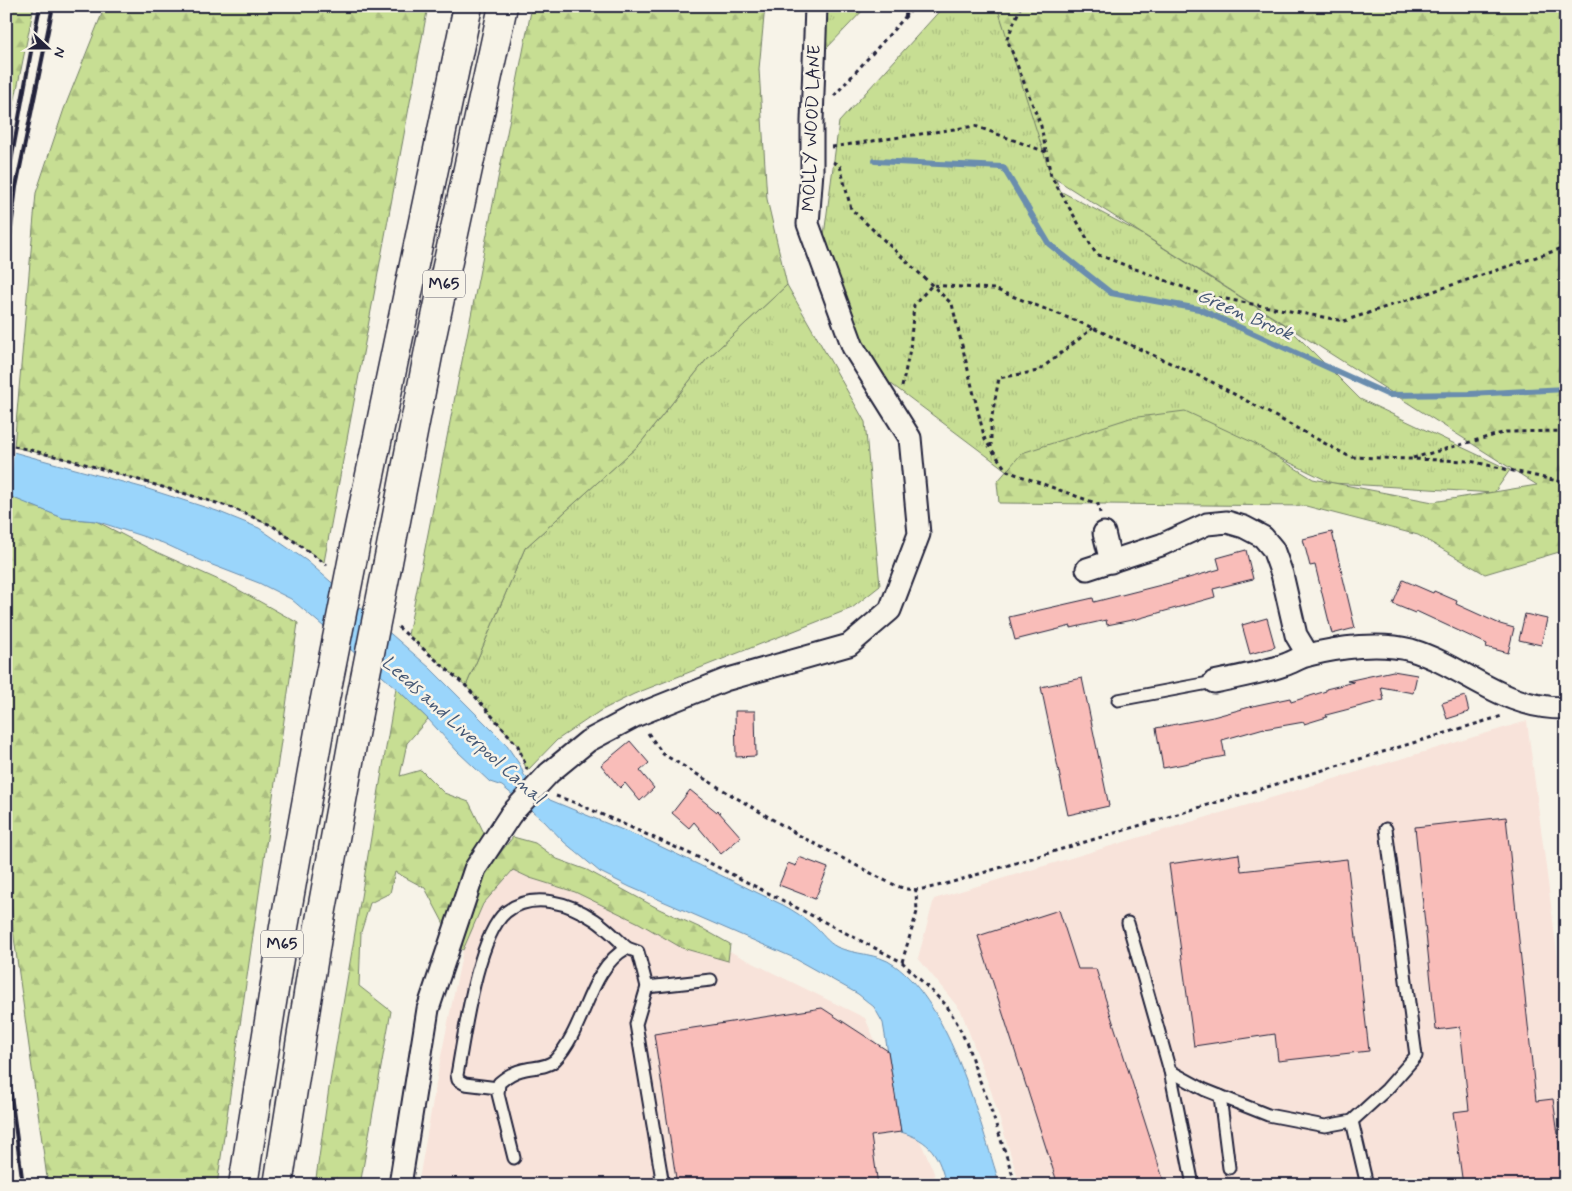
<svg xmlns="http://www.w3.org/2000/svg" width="1572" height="1191" font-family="Mynerve,sans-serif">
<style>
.built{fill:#f8e3da}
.grass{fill:url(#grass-tufts);stroke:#748067}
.forest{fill:url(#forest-firs);stroke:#748067}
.water{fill:#9ad5fb;stroke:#6a8dae}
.pier{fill:#f7f3e8}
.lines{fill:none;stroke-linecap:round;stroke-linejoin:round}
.stream{stroke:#6a8dae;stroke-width:6}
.building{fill:#f9bdb9;stroke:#22223b}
.service-casing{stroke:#22223b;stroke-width:15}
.minor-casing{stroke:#22223b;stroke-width:25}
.motorway-casing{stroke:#22223b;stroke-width:31}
.path{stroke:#22223b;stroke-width:3;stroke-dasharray:4 4;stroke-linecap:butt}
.service{stroke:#f7f3e8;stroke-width:11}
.minor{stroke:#f7f3e8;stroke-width:21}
.motorway{stroke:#f7f3e8;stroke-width:28}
.rail{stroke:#22223b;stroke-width:4}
.minor-bridge-casing{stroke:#22223b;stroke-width:25;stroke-linecap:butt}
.motorway-bridge-casing{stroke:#22223b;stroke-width:31;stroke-linecap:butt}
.minor-bridge{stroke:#f7f3e8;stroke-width:21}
.motorway-bridge{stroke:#f7f3e8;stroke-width:28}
.labels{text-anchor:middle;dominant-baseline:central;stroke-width:5;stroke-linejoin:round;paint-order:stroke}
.shield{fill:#f7f3e8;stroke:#62616f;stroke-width:1}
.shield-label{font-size:16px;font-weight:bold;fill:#22223b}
.street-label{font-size:18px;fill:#22223b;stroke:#f7f3e8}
.water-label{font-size:19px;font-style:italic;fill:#465875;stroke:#f7f3e8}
</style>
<defs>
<pattern id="grass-tufts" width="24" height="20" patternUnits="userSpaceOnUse" patternTransform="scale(1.25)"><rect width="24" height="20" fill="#c7de93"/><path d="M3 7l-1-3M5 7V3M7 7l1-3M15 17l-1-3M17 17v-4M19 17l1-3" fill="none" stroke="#abbe80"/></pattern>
<pattern id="forest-firs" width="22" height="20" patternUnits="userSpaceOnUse" patternTransform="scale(1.25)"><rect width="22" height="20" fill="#c7de93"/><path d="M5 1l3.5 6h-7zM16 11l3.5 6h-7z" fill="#abbe80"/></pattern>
</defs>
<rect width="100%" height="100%" fill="#f7f3e8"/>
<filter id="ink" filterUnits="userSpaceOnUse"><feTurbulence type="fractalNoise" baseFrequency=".02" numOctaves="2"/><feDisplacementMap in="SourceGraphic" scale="10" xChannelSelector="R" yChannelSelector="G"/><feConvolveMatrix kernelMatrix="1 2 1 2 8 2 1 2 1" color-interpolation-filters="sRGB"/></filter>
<g filter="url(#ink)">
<!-- built -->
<g class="built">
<path d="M1527 721 1566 1021V1185H1020L991 1091 961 1011 918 958 934 899Z"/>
<path d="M526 855 617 896 865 1018 933 1170 937 1185H418L440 1061 463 950 483 904Z"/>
</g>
<!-- grass -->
<g class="grass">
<path d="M827 6H867L826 49Z"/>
<path d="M944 6H997L1060 191 1140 233 1289 328 1360 399 1510 470 1494 493 1332 483 1185 412 1007 471 862 362 821 258 839 122Z"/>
<path d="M787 285 865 422 880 586 852 608 634 694 600 711 557 740 527 771 518 746 466 686 525 548 639 445 706 360Z"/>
</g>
<!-- forest -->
<g class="forest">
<path d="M6 6H34L6 143Z"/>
<path d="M105 6H428L324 562 273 526 230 507 78 462 14 447 36 193 64 109Z"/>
<path d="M532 6H765L759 69 767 199 787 285 706 360 639 445 525 548 466 686 408 635Z"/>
<path d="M997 6H1566V550L1485 574 1418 535 1306 506 999 503 997 482 1022 453 1130 418 1185 411 1254 443 1313 479 1433 502 1537 485 1051 176Z"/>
<path d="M10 496 63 518 96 521 152 550 230 585 298 623 217 1185H48L13 930 6 815V587Z"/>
<path d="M396 688 428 719 407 743 400 776 421 770 444 793 469 802 485 835 468 866 444 924 425 888 395 872 390 893 370 903 361 932 359 986 391 1011 360 1185H315L329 1088Z"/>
<path d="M513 837 535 843 557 859 587 870 659 909 705 930 730 944 728 961 682 948 639 923 575 892 530 878 513 870 483 904 463 950 455 945 484 873Z"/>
</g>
<!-- water -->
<path class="water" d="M6 450 148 489 217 511 259 528 307 561 430 668 505 743 520 765 524 775 550 800 647 840 783 905C794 911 805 918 814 926 822 933 827 942 837 947 855 955 878 953 894 965 951 1005 979 1120 1000 1185H946C939 1155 931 1141 901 1132L883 1023 874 1007 858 994 792 957 630 887 600 872 564 842 544 821 502 786 490 782 458 752 428 719 396 688 291 599 259 583 202 561 163 543 96 521 63 518 6 495Z"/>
<!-- pier -->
<path class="pier" d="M6 448 14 450 9 499 6 497Z"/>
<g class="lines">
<!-- stream -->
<path class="stream" d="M875 161 1003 167 1049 244 1111 293 1199 309 1389 395 1470 394 1566 389"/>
</g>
<!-- building -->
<g class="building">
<path d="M1332 532 1355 628 1332 634 1315 565 1310 566 1303 539Z"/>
<path d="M1246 550 1253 579 1213 589 1215 597 1137 619 1107 625 1106 620 1071 628V626L1015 640 1009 617 1093 598 1094 602 1185 579 1220 569 1217 558Z"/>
<path d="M1403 580 1433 593 1434 591 1457 601 1456 604 1500 624 1514 628 1508 653 1486 647 1487 644 1416 611 1415 613 1393 604Z"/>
<path d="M1525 614 1547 619 1541 645 1519 640Z"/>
<path d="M1267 618 1275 647 1250 654 1242 625Z"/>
<path d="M1393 671 1417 675 1413 693 1381 687 1384 700 1326 715 1327 717 1304 724V722L1264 729V728L1222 740 1225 756 1163 768 1156 728 1213 717 1257 705 1290 698 1291 702 1326 691V689L1354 682 1347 681Z"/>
<path d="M1082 678 1109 806 1068 815 1041 687Z"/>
<path d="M1465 696 1469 712 1447 719 1442 703Z"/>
<path d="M735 711H755L756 756 736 757Z"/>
<path d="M630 741 649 763 640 771 654 788 640 801 625 783 620 788 601 765Z"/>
<path d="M690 790 717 812 718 811 741 837 721 854 694 822 689 828 672 813Z"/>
<path d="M1506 817 1536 1101 1553 1099 1565 1185H1463L1453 1112 1469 1110 1460 1027 1436 1030 1415 827Z"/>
<path d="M1239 854 1241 871 1347 859 1369 1051 1278 1061 1275 1034 1194 1046 1169 864Z"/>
<path d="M799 857 828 868 815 899 779 885 788 863 796 866Z"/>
<path d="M1059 910 1078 969H1096L1165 1185H1058L978 936Z"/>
<path d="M822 1008 888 1051 901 1132 871 1136 878 1185H677L654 1034Z"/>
</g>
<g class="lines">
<!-- service casing -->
<g class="service-casing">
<g id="service">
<path d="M1118 700 1214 682"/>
<path d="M1128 923 1170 1071 1205 1090 1268 1115 1325 1126 1352 1121 1387 1089 1416 1056 1386 829"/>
<path d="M1170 1071 1193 1185"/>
<path d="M498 1088 465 1084 458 1080 457 1075C464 1037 477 936 506 912 533 891 570 903 595 920 607 928 617 939 627 948"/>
<path d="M1220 1096 1229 1168"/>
<path d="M1352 1121 1367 1185"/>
<path d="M514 1158 498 1094 499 1083C506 1077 513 1072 522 1070 532 1067 548 1068 555 1060 586 1028 588 969 627 948L638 952 647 987"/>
<path d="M663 1185 636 1024 647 987 711 980"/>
</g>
</g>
<!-- minor casing -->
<g class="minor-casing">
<g id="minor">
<path d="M1104 533 1111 562"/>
<path d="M1087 569 1161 545 1207 524 1227 522 1244 527 1263 537 1273 549 1282 574 1296 635 1308 655"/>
<path d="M1214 682C1237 677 1262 673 1284 665 1293 662 1300 657 1309 655 1338 647 1381 642 1411 650 1467 667 1501 709 1566 708"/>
<path d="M549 773 588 741 635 716 725 680 849 645 890 610 919 534 910 438 853 347 808 224 812 171V121L816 6"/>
<path d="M400 1185 428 1009 475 869 511 814"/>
</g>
</g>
<!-- motorway casing -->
<g class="motorway-casing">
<g id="motorway">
<path d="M356 542 468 6"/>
<path d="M388 562 430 345 503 6"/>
<path d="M243 1185 284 927 324 704"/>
<path d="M278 1185 317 937 357 718"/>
</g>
</g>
<!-- path -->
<g class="path">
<path d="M1021 6 1007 39 1041 126 1051 176 1096 254 1204 295 1344 321 1566 247"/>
<path d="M905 17 908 6"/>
<path d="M834 96 915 6"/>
<path d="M832 147 975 126 1046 152"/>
<path d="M833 162 840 166 851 209 952 304 985 440 1007 471 1098 504 1100 513"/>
<path d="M902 387 910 349 914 305 932 285 994 289 1084 324 1210 381 1350 457 1470 461 1566 483"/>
<path d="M6 444 78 462 230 507 273 526 327 565"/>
<path d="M991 447V421L999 378 1038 371 1093 328"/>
<path d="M1413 458 1506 432 1566 431"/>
<path d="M398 627 466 686 518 746 527 769"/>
<path d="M648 733 663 754 802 837 886 881C912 894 919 890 946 884L1502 716"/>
<path d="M556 796 576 803 704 860 902 962 946 1005 957 1023 967 1044 976 1071 988 1101 1016 1185"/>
<path d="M902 962 917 912 916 891"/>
</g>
<!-- service -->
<use href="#service" class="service"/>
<!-- minor -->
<use href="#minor" class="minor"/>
<!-- motorway -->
<use href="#motorway" class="motorway"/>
<!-- rail -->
<g class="rail">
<path d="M6 189 30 57 40 6"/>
<path d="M6 270 16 187 53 6"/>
<path d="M6 1057 23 1185"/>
</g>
<!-- minor-bridge casing -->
<g class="minor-bridge-casing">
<path id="minor-bridge" d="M511 814 549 773"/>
</g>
<!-- motorway-bridge casing -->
<g class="motorway-bridge-casing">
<g id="motorway-bridge">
<path d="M324 704 356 542"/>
<path d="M357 718 388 562"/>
</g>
</g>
<!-- minor-bridge -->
<use href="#minor-bridge" class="minor-bridge"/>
<!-- motorway-bridge -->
<use href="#motorway-bridge" class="motorway-bridge"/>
</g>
</g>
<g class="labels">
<!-- shield labels -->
<g class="shield">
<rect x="423" y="270.5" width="42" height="27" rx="4"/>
<rect x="261" y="930.5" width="42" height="27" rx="4"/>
</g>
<g class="shield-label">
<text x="444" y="284">M65</text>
<text x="282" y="944">M65</text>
</g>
<!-- street labels -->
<g class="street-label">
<text transform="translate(812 128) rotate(-88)">MOLLY WOOD LANE</text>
</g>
<!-- water labels -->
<g class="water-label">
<text transform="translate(1245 315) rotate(23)">Green Brook</text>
<text transform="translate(463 730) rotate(42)">Leeds and Liverpool Canal</text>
</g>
</g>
<!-- margin -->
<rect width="1572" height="1191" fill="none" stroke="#f7f3e8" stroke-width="25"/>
<rect x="12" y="12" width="1547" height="1166" fill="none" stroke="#22223b" stroke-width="2" filter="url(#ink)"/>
<!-- north arrow -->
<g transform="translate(48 48) rotate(111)" stroke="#f7f3e8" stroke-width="4" paint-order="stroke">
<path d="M0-4L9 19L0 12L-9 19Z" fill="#22223b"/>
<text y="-8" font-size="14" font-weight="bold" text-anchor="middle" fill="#22223b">N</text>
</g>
</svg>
